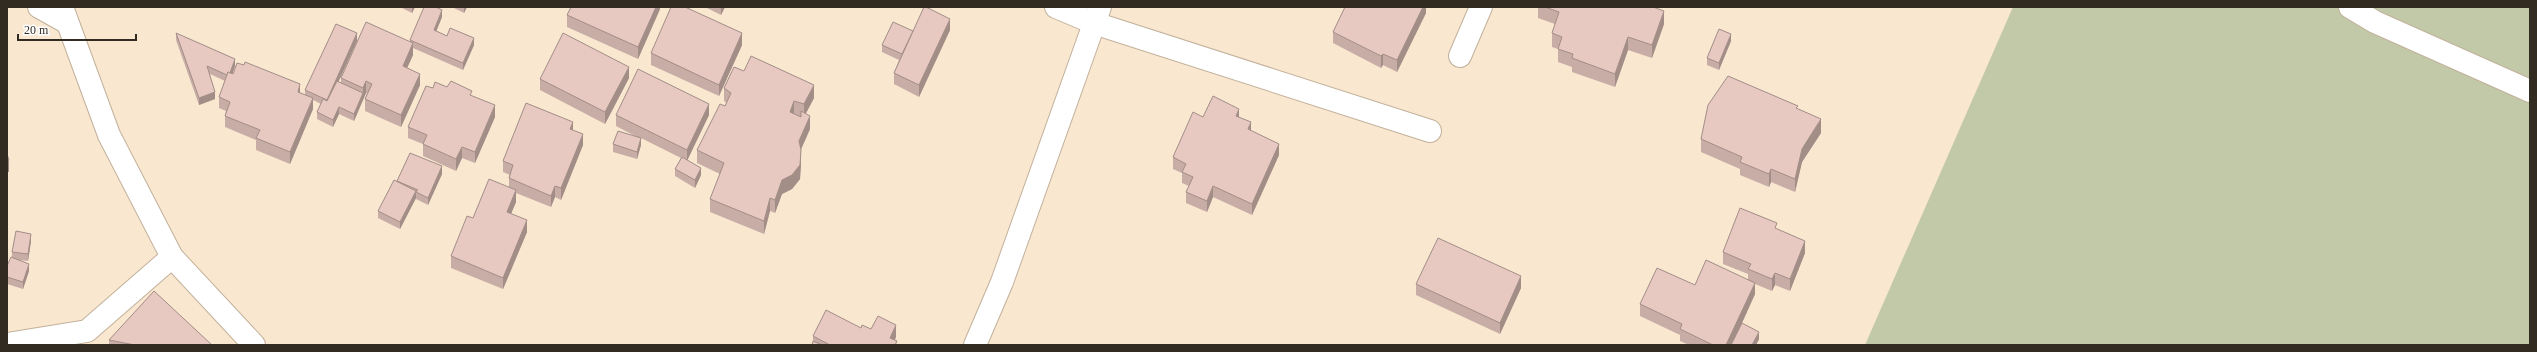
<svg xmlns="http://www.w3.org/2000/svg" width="2537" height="352" font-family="Georgia,serif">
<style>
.green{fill:#c1c9a8}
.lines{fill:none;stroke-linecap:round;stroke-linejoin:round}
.minor-casing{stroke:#c2b19b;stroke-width:24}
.minor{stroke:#fff;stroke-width:22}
.wall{fill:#c7ada6}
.shaded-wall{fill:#a28d87}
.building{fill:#e7c9c1;stroke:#a28d87}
</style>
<rect width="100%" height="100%" fill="#f9e7d0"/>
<!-- green -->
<path class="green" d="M2013 7H2530V345H1865Z"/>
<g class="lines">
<!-- minor casing -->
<g class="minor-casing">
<g id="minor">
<path d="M39 7 66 22"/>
<path d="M62 7 109 135 172 257 254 345"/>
<path d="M1056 7 1094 23 1430 131"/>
<path d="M2350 7 2375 22 2530 91"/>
<path d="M1460 56 1481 7"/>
<path d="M7 344 87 331 172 257"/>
<path d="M975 345 1002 282 1100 7"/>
</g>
</g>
<!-- minor -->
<use href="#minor" class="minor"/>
</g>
<!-- wall -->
<g class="wall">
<path d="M400 7H415L412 13Z"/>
<path d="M452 7H467L464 13Z"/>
<path d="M660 7V9L638 59 567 27V15Z"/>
<path d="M705 7H725L721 15Z"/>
<path d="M1426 7V13L1397 72 1383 65 1381 68 1333 43V32Z"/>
<path d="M1538 7H1653L1664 24 1652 58 1628 50 1615 87 1572 72V67L1558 62V49L1552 47V33L1555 24 1538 18Z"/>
<path d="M442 17 436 31 447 36 474 45 463 70 413 48V55L407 68 420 85 401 127 365 111V99L367 93H366L354 121 339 114 333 127 317 119V112L321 104 313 100V109L290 164 256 150V140L225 127V116L226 111 219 108V97L225 81 210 74 215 99 199 105 176 40V33L235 66 232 74 300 93 305 95V90L357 41 338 82 341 83V78L410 42V40Z"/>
<path d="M950 30 919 97 894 84V73L899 60 882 52V45L913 31Z"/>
<path d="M1731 41 1719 70 1707 65V58Z"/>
<path d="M742 45 719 96 651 65V53Z"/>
<path d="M744 71 814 98 806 113 810 129 801 149V164L800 179 792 189 782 194 775 213 770 211 764 234 710 212V199L720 174 697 163V150L727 103 724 101V88Z"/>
<path d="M629 78 605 124 540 90V79Z"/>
<path d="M447 87 472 96 495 117 475 163 462 158 456 171 423 156V144L408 138V127L433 88Z"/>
<path d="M1798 109 1821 133 1802 162 1795 192 1771 182 1769 187 1740 175V169L1701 152V139Z"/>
<path d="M616 115H709L687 160 701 175 695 188 675 176V169L681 158 641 138V145L637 159 613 152V144L639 138 616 126Z"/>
<path d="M1203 117H1239L1251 131 1279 155 1252 215 1213 197 1207 212 1186 203V192L1189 186 1182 183V173L1173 169V157Z"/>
<path d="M583 145 561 200 555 197 551 207 516 193V202L511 214 527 232 503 289 451 268V256L473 218 509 188V178L510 175 503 172V161Z"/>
<path d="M442 174 428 205 416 199V196V198L400 229 378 218V211L397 182V181Z"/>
<path d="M1777 229 1805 253 1790 291 1775 285 1772 291 1755 284V294L1742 323 1759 339 1756 345H1689L1680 341V335L1640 316V304L1748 279V274L1723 264V252Z"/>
<path d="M31 241 28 261 18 260 29 271 23 289 7 284V266L12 257V252Z"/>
<path d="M1416 284 1521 288 1500 334 1416 295Z"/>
<path d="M861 328 871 329 896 337 895 340 897 345H812L813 343V336Z"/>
<path d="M109 340 212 345H109Z"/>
</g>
<!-- shaded-wall -->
<g class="shaded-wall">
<path d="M412 7H415L412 13Z"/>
<path d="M464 7H467L464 13Z"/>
<path d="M656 7H660V9L638 59V47Z"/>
<path d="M721 7H725L721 15Z"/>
<path d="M1423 7H1426V13L1397 72V60Z"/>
<path d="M442 10V17L434 37V30Z"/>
<path d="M1664 11V24L1652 58V45Z"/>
<path d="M950 19V30L919 97V85Z"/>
<path d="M357 33V41L327 107V100Z"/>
<path d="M742 33V45L719 96V85Z"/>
<path d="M1731 34V41L1719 70V63Z"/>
<path d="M1628 37V50L1615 87V74Z"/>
<path d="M474 38V45L463 70V63Z"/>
<path d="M413 43V55L403 77V66Z"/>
<path d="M1383 54V65L1381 68V56Z"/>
<path d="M235 59V66L229 83V76Z"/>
<path d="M629 67V78L605 124V112Z"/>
<path d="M420 74V85L401 127V115Z"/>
<path d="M366 81V93L354 121V114L363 93V88Z"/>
<path d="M300 84V96L298 92Z"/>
<path d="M814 85V98L804 117V104Z"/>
<path d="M215 92V99L199 105V98Z"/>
<path d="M313 98V109L290 164V152Z"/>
<path d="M794 101V114L790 112Z"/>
<path d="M709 104V115L687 161V150Z"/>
<path d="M495 105V117L475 163V152Z"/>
<path d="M339 107V114L333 127V120Z"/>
<path d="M1239 109V120L1236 116Z"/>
<path d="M810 116V129L799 154V141Z"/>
<path d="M1821 119V133L1802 162 1795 192V179L1802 149Z"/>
<path d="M573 122V134L570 129Z"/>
<path d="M1251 122V134L1248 129Z"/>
<path d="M583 134V145L561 200V188Z"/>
<path d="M641 138V145L637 159V152Z"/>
<path d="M1279 144V155L1252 215V204Z"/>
<path d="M462 147V158L456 171V159Z"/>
<path d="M801 150V164L800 179 792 189 782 194 775 213V200L782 180Z"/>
<path d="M9 160V172H7V161Z"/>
<path d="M442 166V174L428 205V198Z"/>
<path d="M701 168V175L695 188V180Z"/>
<path d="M1771 169V182L1769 187V174Z"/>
<path d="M555 186V197L551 207V196Z"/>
<path d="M1213 186V197L1207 212V201Z"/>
<path d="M516 190V202L507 223V212Z"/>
<path d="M416 191V198L400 229V222Z"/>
<path d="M770 198V211L764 234V221Z"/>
<path d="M527 220V232L503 289V278Z"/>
<path d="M31 234V241L28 261V254Z"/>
<path d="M1805 241V253L1790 291V279Z"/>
<path d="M29 264V271L23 289V282Z"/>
<path d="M1775 273V285L1772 291V279Z"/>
<path d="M1521 276V288L1500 334V323Z"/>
<path d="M1755 283V294L1732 345H1726Z"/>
<path d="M896 325V337L892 345 890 338Z"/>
<path d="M1759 332V339L1756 345H1752Z"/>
</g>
<!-- building -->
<g class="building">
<path d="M424 7H436L442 10 434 30 447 36 450 28 474 38 463 63 410 40Z"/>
<path d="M571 7H656L638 47 567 15Z"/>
<path d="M671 7H685L742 33 719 85 651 53Z"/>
<path d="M924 7H926L950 19 919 85 894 73Z"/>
<path d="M1345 7H1423L1397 60 1383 54 1381 56 1333 32Z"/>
<path d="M1545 7H1653L1664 11 1652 45 1628 37 1615 74 1572 58 1573 54 1558 49 1562 37 1552 33 1559 12Z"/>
<path d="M366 22 413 43 403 66 420 74 401 115 365 99 372 84 366 81 363 88 341 78Z"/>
<path d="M893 22 913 31 902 54 882 45Z"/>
<path d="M336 24 357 33 327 100 305 90Z"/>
<path d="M1719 29 1731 34 1719 63 1707 58Z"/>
<path d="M176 33 235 59 230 73 228 72 227 75 207 66 215 92 199 98Z"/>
<path d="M563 33 629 67 605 112 540 79Z"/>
<path d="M751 56 814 85 804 104 794 101 790 112 801 117V111L810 116 799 141 801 150 800 165 792 175 782 180 775 200 770 198 764 221 710 199 724 163 697 150 720 104 725 106 731 93 724 88 734 67 744 71Z"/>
<path d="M245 62 300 84 298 92 313 98 290 152 256 138 260 130 225 116 230 102 219 97 228 72 233 74 237 63 244 65Z"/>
<path d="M638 69 709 104 687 150 616 115Z"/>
<path d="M1728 76 1798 106 1796 108 1821 119 1802 149 1795 179 1771 169 1769 174 1740 162 1742 157 1701 139 1708 105Z"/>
<path d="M337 81 363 93 354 114 339 107 333 120 317 112 323 99 327 101Z"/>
<path d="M451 81 472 91 470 95 495 105 475 152 462 147 456 159 423 144 427 135 408 127 426 86 433 88 435 82 447 87Z"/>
<path d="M1213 96 1239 109 1236 116 1251 122 1248 129 1279 144 1252 204 1213 186 1207 201 1186 192 1193 177 1182 172 1186 164 1173 157 1193 112 1203 117Z"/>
<path d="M526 103 573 122 570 129 583 134 561 188 555 186 551 196 509 178 513 165 503 161Z"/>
<path d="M618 131 641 138 637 152 613 144Z"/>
<path d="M410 153 442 166 428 198 416 192 418 190 397 181Z"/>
<path d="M7 154 9 160 7 161Z"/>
<path d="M682 157 701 168 695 180 675 169Z"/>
<path d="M489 179 516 190 507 212 527 220 503 278 451 256 467 216 473 218Z"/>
<path d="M394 180 416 191 400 222 378 211Z"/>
<path d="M1740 208 1777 223 1775 228 1805 241 1790 279 1775 273 1772 279 1748 269 1751 264 1723 252Z"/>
<path d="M16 231 31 234 28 254 12 252Z"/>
<path d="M1438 238 1521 276 1500 323 1416 284Z"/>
<path d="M11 257 29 264 23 282 7 277V266Z"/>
<path d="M1706 260 1755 283 1726 345H1713L1680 329 1682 324 1640 304 1657 268 1695 285Z"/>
<path d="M154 291 212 345H135L109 340Z"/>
<path d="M826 310 861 328 862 325 871 329 878 316 896 325 890 338 897 341 895 345H830L813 336Z"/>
<path d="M1742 323 1759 332 1752 345H1731Z"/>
<path d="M813 341 822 345H812Z"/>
</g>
<!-- border -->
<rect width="2537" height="352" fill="none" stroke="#322b22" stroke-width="16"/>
<!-- scale -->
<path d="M18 34v6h118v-6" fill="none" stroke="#322b22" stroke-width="2"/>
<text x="24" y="34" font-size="12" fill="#322b22" stroke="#ffffff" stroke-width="3" paint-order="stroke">20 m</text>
</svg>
